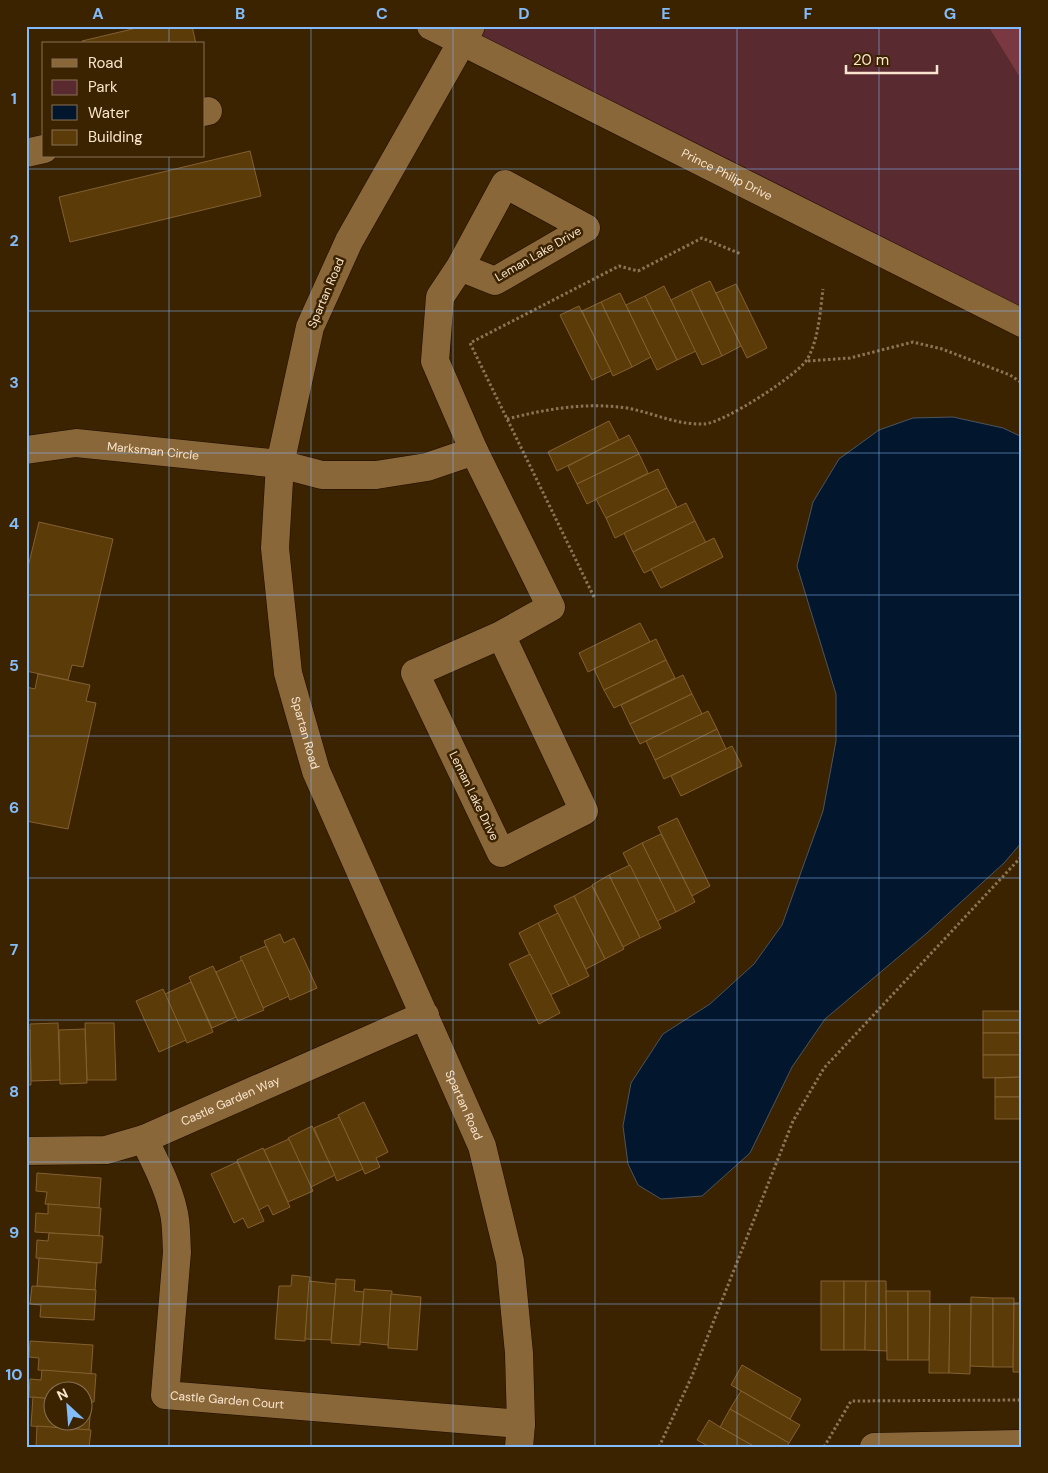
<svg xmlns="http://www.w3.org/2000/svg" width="1048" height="1473" font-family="'DM Sans',sans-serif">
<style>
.green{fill:#5a2a31}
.forest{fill:#793842}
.water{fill:#02162d;stroke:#4c545d}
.building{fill:#5b3b07;stroke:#836032}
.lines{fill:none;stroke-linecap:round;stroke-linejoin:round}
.minor-casing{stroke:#1e0d00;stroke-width:29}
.path{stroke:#8a7455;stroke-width:3;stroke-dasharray:2.5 2.5;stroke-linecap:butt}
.minor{stroke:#8a6739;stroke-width:28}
.grid{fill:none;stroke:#84bcfb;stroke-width:1;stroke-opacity:0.55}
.labels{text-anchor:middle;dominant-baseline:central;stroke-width:5;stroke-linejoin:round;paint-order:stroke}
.street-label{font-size:12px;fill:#f9e5cd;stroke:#3b2300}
.neatline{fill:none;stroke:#84bcfb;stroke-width:2}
.grid-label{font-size:16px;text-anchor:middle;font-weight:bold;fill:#84bcfb}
</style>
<rect width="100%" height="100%" fill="#3b2300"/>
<!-- green -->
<path class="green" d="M457 26H988L1022 81V312Z"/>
<!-- forest -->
<path class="forest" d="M988 26H1022V81Z"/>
<!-- water -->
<path class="water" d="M953 417 1003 428 1022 437V842L1004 863 927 933 825 1019 792 1067 750 1153 702 1196 661 1199 638 1185 628 1164 623 1126 631 1083 663 1034 710 1004 754 964 782 925 823 811 836 741V694L797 566 813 502 839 459 879 430 913 418Z"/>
<!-- building -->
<g class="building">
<path d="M145 26H192L196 44H83L82 41Z"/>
<path d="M250 151 261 196 70 242 59 197Z"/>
<path d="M710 281 741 346 722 356 691 290Z"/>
<path d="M736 284 767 348 747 358 716 293Z"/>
<path d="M664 286 696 351 677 360 645 296Z"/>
<path d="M691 290 722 356 702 365 671 300Z"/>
<path d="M620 293 651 357 632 367 601 302Z"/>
<path d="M645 296 677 360 657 370 626 305Z"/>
<path d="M601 302 632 367 613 376 582 311Z"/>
<path d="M579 306 611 371 592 380 560 315Z"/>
<path d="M609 421 619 440 557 471 548 452Z"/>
<path d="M629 435 639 454 577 484 568 466Z"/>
<path d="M639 454 648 473 587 504 577 484Z"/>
<path d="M658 469 667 488 606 518 596 499Z"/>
<path d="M667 488 677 507 615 538 606 518Z"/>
<path d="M686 503 695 521 633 552 624 533Z"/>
<path d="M695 521 706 543 644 573 633 552Z"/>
<path d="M39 522 113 539 83 667 72 665 68 680 26 671V575Z"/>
<path d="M714 538 723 557 661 588 651 569Z"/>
<path d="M640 623 650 642 588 672 579 653Z"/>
<path d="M656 639 666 660 604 690 594 669Z"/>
<path d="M666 660 675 678 614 708 604 690Z"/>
<path d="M38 674 90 685 86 701 96 703 68 829 26 821V687L35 689Z"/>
<path d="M683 675 692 694 630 724 621 705Z"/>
<path d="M692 694 702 714 640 744 630 724Z"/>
<path d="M708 711 717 729 655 760 646 741Z"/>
<path d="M717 729 726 749 664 779 655 760Z"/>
<path d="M732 746 742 766 681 796 671 776Z"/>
<path d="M677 818 710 886 692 896 658 827Z"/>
<path d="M661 834 695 902 676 912 642 843Z"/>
<path d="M642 843 676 912 657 921 623 853Z"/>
<path d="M630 865 661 928 640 938 609 875Z"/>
<path d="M609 875 640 938 623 947 592 885Z"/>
<path d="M592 886 624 949 605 959 574 896Z"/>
<path d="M574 896 605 959 586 969 554 906Z"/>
<path d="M558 913 589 976 569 986 538 923Z"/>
<path d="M538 923 569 986 550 995 519 933Z"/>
<path d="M280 934 284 943 294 938 317 988 290 1000 264 941Z"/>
<path d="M266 946 289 996 263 1008 240 957Z"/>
<path d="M530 954 560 1013 539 1024 509 964Z"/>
<path d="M242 960 264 1010 238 1021 216 972Z"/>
<path d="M213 966 236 1017 212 1028 189 977Z"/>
<path d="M191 982 213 1032 187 1043 165 994Z"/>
<path d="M163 989 186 1040 159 1052 136 1001Z"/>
<rect x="983" y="1011" width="39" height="22"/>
<path d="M58 1023 60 1080 31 1081 30 1024Z"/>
<path d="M85 1023H114L116 1080H87Z"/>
<path d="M85 1029 87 1083 60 1084 59 1030Z"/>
<path d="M26 1030H30L31 1085H26Z"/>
<rect x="983" y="1033" width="39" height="22"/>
<path d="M983 1055H1022V1077L983 1078Z"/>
<path d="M1022 1077V1097H995V1078Z"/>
<rect x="995" y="1097" width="27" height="22"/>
<path d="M364 1102 388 1152 376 1158 380 1167 365 1174 338 1115Z"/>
<path d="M339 1117 363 1169 337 1181 314 1128Z"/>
<path d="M312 1126 335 1175 311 1187 288 1138Z"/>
<path d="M289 1139 313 1191 288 1202 264 1150Z"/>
<path d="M263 1148 290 1207 273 1215 268 1205 259 1210 237 1160Z"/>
<path d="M237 1162 264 1221 248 1228 243 1218 234 1223 211 1174Z"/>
<path d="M37 1173 101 1178 99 1208 45 1204 47 1192 36 1191Z"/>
<path d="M48 1204 101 1208 99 1236 35 1232 36 1213 48 1214Z"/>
<path d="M49 1233 103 1236 101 1263 36 1258 37 1240 48 1241Z"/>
<path d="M39 1258 97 1263 95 1290 37 1286Z"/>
<path d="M292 1275 310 1277 305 1341 275 1339 279 1286H291Z"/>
<path d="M336 1279 355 1280 354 1291 364 1292 360 1345 331 1343Z"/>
<path d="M309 1281 336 1284 331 1340 305 1339Z"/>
<rect x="821" y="1281" width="23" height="69"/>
<path d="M844 1281H866L865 1350H844Z"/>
<path d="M866 1281H886L887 1351 865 1350Z"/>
<path d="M32 1286 96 1290 94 1320 40 1317 41 1305 30 1304Z"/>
<path d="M364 1289 392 1291 388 1345 360 1342Z"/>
<path d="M886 1291H908V1360H887Z"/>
<path d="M908 1291H930L929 1360H908Z"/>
<path d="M391 1294 421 1297 417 1350 388 1348Z"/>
<path d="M971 1297 993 1298V1367L970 1366Z"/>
<path d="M993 1298H1014L1013 1367H993Z"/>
<path d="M1014 1303H1022V1372H1013Z"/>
<path d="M930 1304H950L949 1373H929Z"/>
<path d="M950 1304H971L970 1374 949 1373Z"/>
<path d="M30 1341 93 1345 91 1374 38 1370 39 1358 29 1357Z"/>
<path d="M742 1365 801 1399 790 1419 731 1385Z"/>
<path d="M42 1370 96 1374 94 1402 82 1401V1390H52V1399L29 1397 30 1379 41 1380Z"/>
<path d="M741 1391 800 1425 789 1443 730 1409Z"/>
<path d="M33 1397 52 1399V1420H82V1401L91 1402 89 1430 31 1426Z"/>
<path d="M730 1409 789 1443 787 1447H755L720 1427Z"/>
<path d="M709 1420 720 1427 755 1447H710L697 1440Z"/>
<path d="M37 1426 91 1430 89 1447H36Z"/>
</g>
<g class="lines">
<!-- minor casing -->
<g class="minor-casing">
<g id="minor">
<path id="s1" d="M431 26 1022 323"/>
<path id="s2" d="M471 26 349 241 310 327 280 464 275 548 288 673 316 771 482 1146 510 1261 519 1353 521 1424 519 1447"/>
<path d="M204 112 208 111"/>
<path d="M26 153 44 149"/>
<path d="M460 267 505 184 586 228 495 281 460 267 440 297 435 361 474 451 551 607 501 635 584 811 501 853 415 673 501 635"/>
<path id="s3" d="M26 450 76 443 280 464 322 475H376L427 467 474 451"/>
<path id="s4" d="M144 1139C155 1162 167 1184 173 1209 177 1223 176 1238 177 1252L165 1395 521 1424"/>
<path id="s5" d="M26 1151 106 1150 144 1139 425 1015"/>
<path d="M874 1447 1022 1444"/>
</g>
</g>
<!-- path -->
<g class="path">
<path d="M808 361 850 358 913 342 942 349 1010 375 1022 383"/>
<path d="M507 419C547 409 585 402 627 408 654 413 676 425 704 424 722 424 800 374 808 358 819 337 820 312 823 289"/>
<path d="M594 597 470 343 619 266 638 271 702 238 741 254"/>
<path d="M659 1447 692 1376 793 1121 824 1068 1022 856"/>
<path d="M824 1447 851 1401 1022 1400"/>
</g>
<!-- minor -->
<use href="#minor" class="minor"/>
</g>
<!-- grid -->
<path class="grid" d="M169 26V44M311 26V1447M453 26V1447M595 26V1447M737 26V1447M879 26V1447M169 156V1447M26 169H1022M26 311H1022M26 453H1022M26 595H1022M26 736H1022M26 878H1022M26 1020H1022M26 1162H1022M26 1304H1022"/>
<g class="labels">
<!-- street labels -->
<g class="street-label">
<text stroke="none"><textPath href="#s1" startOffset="331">Prince Philip Drive</textPath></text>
<text transform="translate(538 254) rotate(-30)">Leman Lake Drive</text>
<text transform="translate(326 293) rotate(-67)">Spartan Road</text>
<text stroke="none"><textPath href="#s3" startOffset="128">Marksman Circle</textPath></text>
<text stroke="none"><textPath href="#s2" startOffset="754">Spartan Road</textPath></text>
<text transform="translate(474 796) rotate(64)">Leman Lake Drive</text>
<text stroke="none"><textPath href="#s5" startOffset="214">Castle Garden Way</textPath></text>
<text stroke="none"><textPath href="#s2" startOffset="1159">Spartan Road</textPath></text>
<text stroke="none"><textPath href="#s4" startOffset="325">Castle Garden Court</textPath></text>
</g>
</g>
<!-- border -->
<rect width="1048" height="1473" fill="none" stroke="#3b2300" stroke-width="55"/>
<!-- legend -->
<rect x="42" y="42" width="162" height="115" fill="#3b2300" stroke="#877152"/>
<rect x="52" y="59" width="25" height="8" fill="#8a6739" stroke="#877152"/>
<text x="88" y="68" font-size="15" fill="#f9e5cd">Road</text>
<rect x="52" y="80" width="25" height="15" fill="#5a2a31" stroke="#877152"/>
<text x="88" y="92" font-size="15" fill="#f9e5cd">Park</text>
<rect x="52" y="105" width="25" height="15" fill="#02162d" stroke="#877152"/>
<text x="88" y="118" font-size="15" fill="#f9e5cd">Water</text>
<rect x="52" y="130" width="25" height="15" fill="#5b3b07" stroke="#877152"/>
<text x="88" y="142" font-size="15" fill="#f9e5cd">Building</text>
<!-- north arrow -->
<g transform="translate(68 1406) rotate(334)"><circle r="24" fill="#3b2300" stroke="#877152"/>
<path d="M0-4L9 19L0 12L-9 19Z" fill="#84bcfb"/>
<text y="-8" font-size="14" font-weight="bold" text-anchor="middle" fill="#f9e5cd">N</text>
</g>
<!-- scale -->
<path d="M846 65v8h91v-8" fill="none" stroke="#f9e5cd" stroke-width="2.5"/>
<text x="853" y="65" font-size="15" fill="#f9e5cd" stroke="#3b2300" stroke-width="4" paint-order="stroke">20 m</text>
<rect x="28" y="28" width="992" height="1418" class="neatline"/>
<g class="grid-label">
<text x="98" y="19">A</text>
<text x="240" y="19">B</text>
<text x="382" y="19">C</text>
<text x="524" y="19">D</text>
<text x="666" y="19">E</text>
<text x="808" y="19">F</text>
<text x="950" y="19">G</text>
<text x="14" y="104">1</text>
<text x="14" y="246">2</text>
<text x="14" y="388">3</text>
<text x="14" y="529">4</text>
<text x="14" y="671">5</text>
<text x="14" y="813">6</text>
<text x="14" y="955">7</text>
<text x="14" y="1097">8</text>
<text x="14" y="1238">9</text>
<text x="14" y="1380">10</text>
</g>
</svg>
